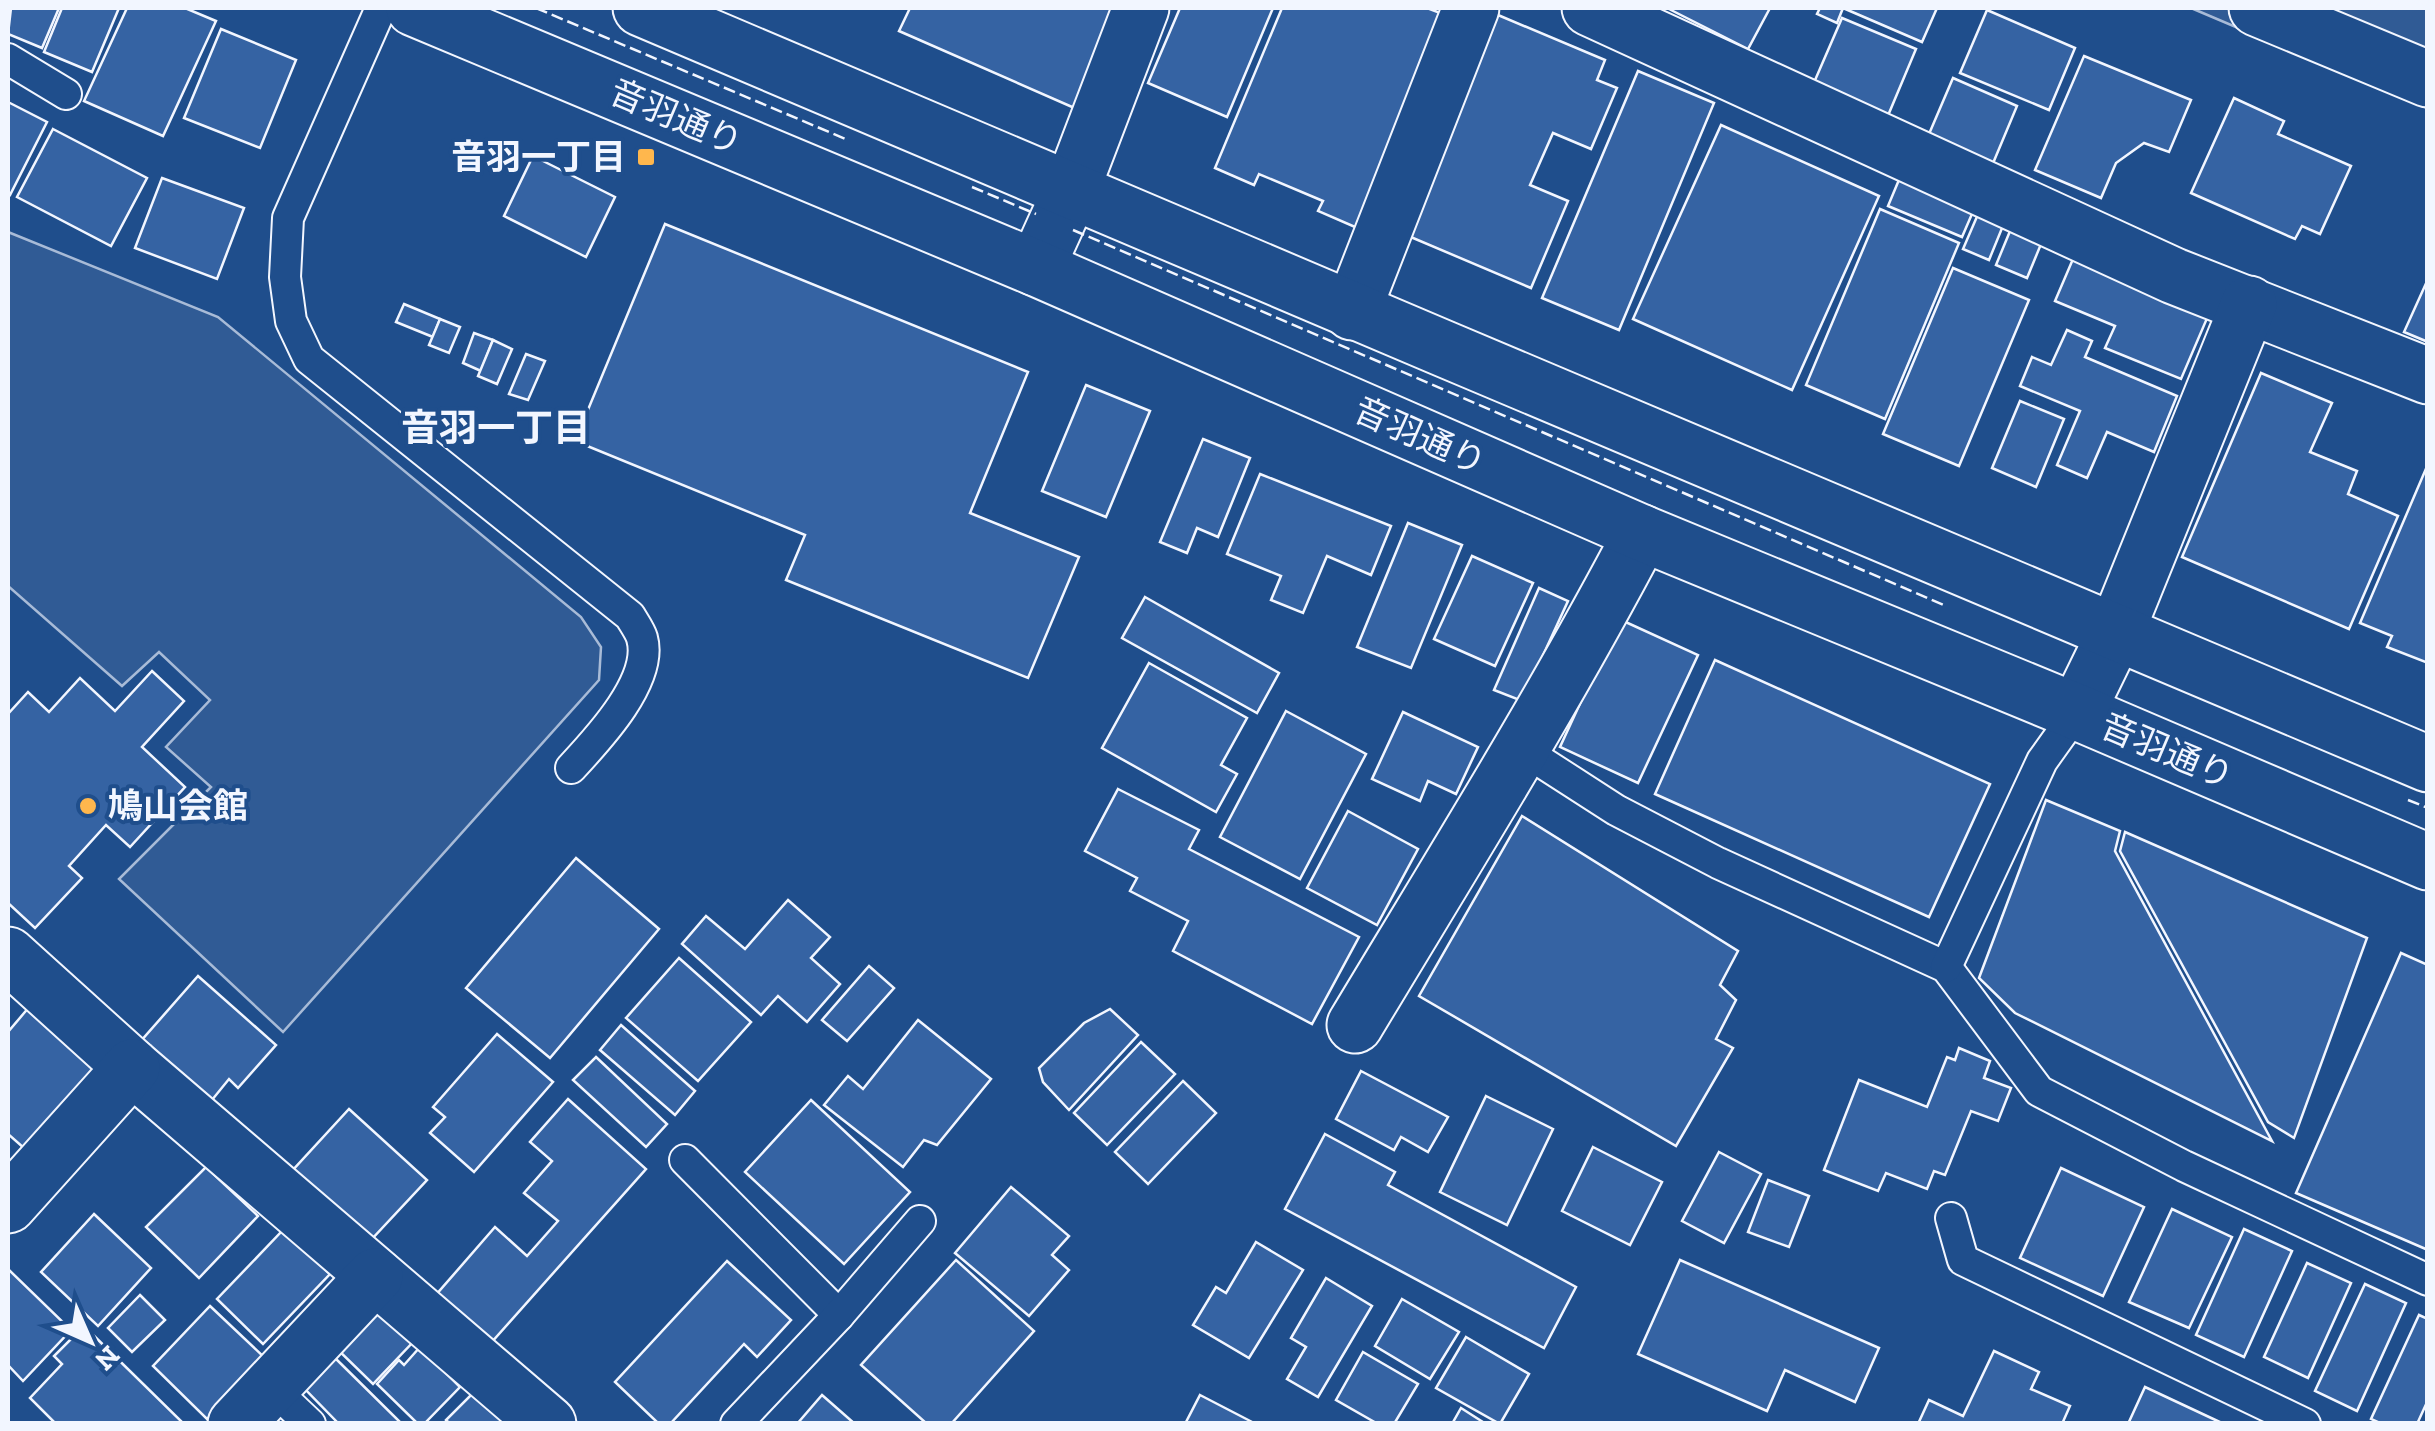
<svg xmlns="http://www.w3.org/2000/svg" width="2435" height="1431" font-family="'Zilla Slab','Noto Sans JP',serif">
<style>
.built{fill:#305b95;stroke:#a8bbd7;stroke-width:2.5}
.building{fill:#3563a3;stroke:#f2f6ff;stroke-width:2.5}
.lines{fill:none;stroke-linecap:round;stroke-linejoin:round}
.service-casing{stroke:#f2f6ff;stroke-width:34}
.minor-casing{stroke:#f2f6ff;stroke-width:59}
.secondary-casing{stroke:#f2f6ff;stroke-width:59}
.motorway-casing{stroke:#f2f6ff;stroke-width:59}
.service{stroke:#1f4e8c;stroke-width:30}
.minor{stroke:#1f4e8c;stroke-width:55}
.secondary{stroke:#1f4e8c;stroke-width:55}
.motorway{stroke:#1f4e8c;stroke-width:55}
.fence{stroke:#f2f6ff;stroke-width:2.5;stroke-dasharray:12 5;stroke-linecap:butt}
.poi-dot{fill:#ffb74d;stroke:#1f4e8c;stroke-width:4}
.labels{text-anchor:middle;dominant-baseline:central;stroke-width:8;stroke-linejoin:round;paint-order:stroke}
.street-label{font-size:35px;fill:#f2f6ff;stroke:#1f4e8c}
.poi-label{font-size:35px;font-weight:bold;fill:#f2f6ff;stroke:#1f4e8c;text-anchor:end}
.neighbourhood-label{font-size:38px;font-weight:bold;fill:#f2f6ff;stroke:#1f4e8c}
</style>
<rect width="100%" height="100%" fill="#1f4e8c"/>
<!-- built -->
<g class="built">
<path d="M2191 8H2427V108Z"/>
<path d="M8 232 218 317 581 617 601 647 599 680 283 1032 119 879 211 787 166 747 210 700 159 652 122 686 8 586Z"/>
</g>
<!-- building -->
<g class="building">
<path d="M11 8H59L42 48 8 34Z"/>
<path d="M62 8H119L92 72 44 52Z"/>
<path d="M127 8H185L216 21 163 136 84 101Z"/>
<path d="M910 8H1125L1079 110 899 31Z"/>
<path d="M1180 8H1273L1227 117 1148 83Z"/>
<path d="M1282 8H1427L1451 17 1362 230 1318 211 1323 201 1259 174 1254 185 1215 168Z"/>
<path d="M1667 8H1770L1748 49Z"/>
<path d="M1820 8H1937L1922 42 1843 8 1837 23 1817 14Z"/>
<path d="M1987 10 2075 48 2049 110 1960 73Z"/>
<path d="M1498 15 1605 60 1597 80 1617 88 1591 149 1553 133 1530 185 1568 201 1531 288 1406 235Z"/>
<path d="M1842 18 1916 49 1884 125 1809 94Z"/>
<path d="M221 29 296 60 260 148 184 118Z"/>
<path d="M2084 56 2191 100 2169 152 2144 143 2116 163 2101 198 2035 170Z"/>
<path d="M1638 71 1714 103 1619 330 1542 298Z"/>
<path d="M1953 78 2017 106 1991 168 1926 141Z"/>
<path d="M2234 98 2284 121 2278 134 2351 166 2320 234 2302 226 2295 239 2191 193Z"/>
<path d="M8 102 47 122 10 195 8 194Z"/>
<path d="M1721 125 1879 196 1792 390 1633 319Z"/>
<path d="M53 129 147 178 111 246 17 197Z"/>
<path d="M533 156 615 197 586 257 504 216Z"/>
<path d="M1901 175 1975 207 1962 237 1888 206Z"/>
<path d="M162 178 244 208 217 279 135 248Z"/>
<path d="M1982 205 2007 216 1989 260 1963 249Z"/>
<path d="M1880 209 1959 243 1885 419 1806 385Z"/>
<path d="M2015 219 2046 232 2027 278 1996 265Z"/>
<path d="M665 224 1028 372 970 513 1079 557 1028 678 786 580 805 535 575 441Z"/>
<path d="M2076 252 2211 309 2181 379 2105 348 2115 326 2055 301Z"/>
<path d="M1953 268 2029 300 1959 466 1883 434Z"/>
<path d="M2428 279V342L2404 332Z"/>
<path d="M404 304 440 319 433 337 396 322Z"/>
<path d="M440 319 460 327 449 353 429 345Z"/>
<path d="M2067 330 2092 341 2085 357 2177 396 2154 452 2107 432 2087 478 2057 465 2080 411 2020 386 2032 357 2051 365Z"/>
<path d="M474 333 493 340 481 371 463 363Z"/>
<path d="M493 340 512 349 497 384 478 376Z"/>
<path d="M526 354 545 361 528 400 509 394Z"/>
<path d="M2261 373 2332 403 2310 452 2357 471 2348 494 2398 516 2349 629 2182 557Z"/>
<path d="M1086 385 1150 411 1106 517 1042 491Z"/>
<path d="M2020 401 2064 419 2036 487 1992 468Z"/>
<path d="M1203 439 1250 458 1218 537 1197 528 1187 553 1160 542Z"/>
<path d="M2428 464V663L2387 647 2392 636 2360 623Z"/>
<path d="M1260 474 1391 526 1371 575 1327 556 1303 613 1271 600 1281 576 1227 554Z"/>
<path d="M1408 523 1462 545 1411 668 1357 647Z"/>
<path d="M1472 556 1533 583 1495 666 1434 639Z"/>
<path d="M1539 588 1568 601 1522 701 1494 690Z"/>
<path d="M1145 597 1279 673 1257 713 1122 638Z"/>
<path d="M1619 619 1698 655 1638 783 1560 747Z"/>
<path d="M1715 660 1990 784 1929 917 1655 794Z"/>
<path d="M1149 663 1247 718 1221 765 1237 774 1216 812 1102 748Z"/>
<path d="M152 671 184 701 142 747 185 787 130 847 106 825 69 866 82 878 35 928 8 903V714L28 692 49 712 80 678 115 711Z"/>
<path d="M1286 711 1366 754 1300 879 1220 837Z"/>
<path d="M1403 712 1478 747 1456 794 1428 781 1420 801 1372 779Z"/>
<path d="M1118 789 1199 830 1189 849 1359 937 1312 1024 1173 951 1188 921 1130 891 1137 878 1085 851Z"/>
<path d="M2046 800 2120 831 2115 851 2272 1141 2015 1013 1979 978Z"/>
<path d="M1348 811 1418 849 1377 925 1307 888Z"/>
<path d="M1522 816 1738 951 1720 985 1736 1000 1716 1039 1733 1048 1676 1146 1419 996Z"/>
<path d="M2125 832 2367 938 2294 1138 2268 1122 2120 851Z"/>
<path d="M576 858 659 929 550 1058 466 988Z"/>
<path d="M788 900 830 937 811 958 840 984 807 1022 778 996 761 1015 682 944 706 916 745 949Z"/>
<path d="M2401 953 2428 965V1250L2296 1193Z"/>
<path d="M679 958 751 1022 698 1081 626 1018Z"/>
<path d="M869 966 894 988 847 1041 822 1020Z"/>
<path d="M198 976 276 1045 238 1088 229 1079 203 1111 133 1050Z"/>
<path d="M30 1006 98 1067 25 1149 8 1134V1032Z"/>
<path d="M1110 1009 1138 1035 1069 1110 1043 1082 1039 1068 1084 1023Z"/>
<path d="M918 1020 991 1079 937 1145 924 1140 903 1167 824 1105 848 1076 863 1089Z"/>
<path d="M621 1025 695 1091 675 1115 600 1050Z"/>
<path d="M497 1034 553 1082 474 1172 430 1133 445 1117 433 1107Z"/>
<path d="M1141 1042 1175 1074 1107 1145 1074 1113Z"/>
<path d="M1959 1048 1990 1061 1984 1078 2011 1088 1998 1121 1971 1111 1945 1175 1934 1171 1927 1189 1886 1173 1878 1191 1824 1170 1859 1080 1927 1107 1947 1057 1955 1060Z"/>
<path d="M596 1057 667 1124 646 1147 573 1080Z"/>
<path d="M1361 1071 1448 1117 1428 1152 1401 1137 1394 1150 1336 1119Z"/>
<path d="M1183 1081 1216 1113 1148 1184 1115 1152Z"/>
<path d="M1486 1096 1553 1129 1507 1225 1440 1192Z"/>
<path d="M568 1099 646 1169 490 1344 435 1296 495 1227 527 1256 558 1221 524 1193 552 1161 530 1142Z"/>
<path d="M811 1100 910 1192 844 1264 745 1172Z"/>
<path d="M349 1109 427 1180 370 1241 292 1171Z"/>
<path d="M1325 1134 1395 1172 1388 1185 1576 1287 1544 1348 1285 1209Z"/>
<path d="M1593 1147 1662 1182 1630 1245 1562 1211Z"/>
<path d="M1719 1152 1761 1174 1724 1243 1682 1221Z"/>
<path d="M206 1167 258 1216 199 1278 146 1227Z"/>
<path d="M2061 1168 2144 1207 2103 1296 2020 1258Z"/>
<path d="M1768 1180 1809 1196 1789 1247 1748 1232Z"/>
<path d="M1011 1187 1069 1236 1052 1255 1069 1270 1029 1316 955 1253Z"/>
<path d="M2172 1209 2232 1237 2189 1328 2129 1302Z"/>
<path d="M94 1214 151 1268 98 1326 41 1272Z"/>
<path d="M2244 1229 2292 1251 2244 1357 2196 1335Z"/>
<path d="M283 1230 330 1274 263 1344 217 1299Z"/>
<path d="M1256 1242 1303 1270 1249 1358 1193 1325 1216 1287 1226 1293Z"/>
<path d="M956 1260 1034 1331 951 1424H927L861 1365Z"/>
<path d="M1680 1260 1879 1348 1855 1402 1785 1370 1767 1411 1638 1354Z"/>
<path d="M727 1261 791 1320 757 1357 744 1344 670 1424H659L615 1382Z"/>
<path d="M2307 1263 2351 1283 2308 1378 2264 1357Z"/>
<path d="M8 1269 71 1330 23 1381 8 1365Z"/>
<path d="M1326 1278 1372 1306 1318 1397 1287 1379 1306 1347 1291 1338Z"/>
<path d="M2365 1284 2406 1303 2357 1411 2315 1391Z"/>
<path d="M140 1295 165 1320 132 1352 108 1328Z"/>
<path d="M1402 1299 1459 1332 1430 1379 1375 1346Z"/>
<path d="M374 1303 414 1341 373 1384 334 1346Z"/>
<path d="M210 1306 265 1358 207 1419 153 1366Z"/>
<path d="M2419 1315 2428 1319V1400L2417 1424H2382L2371 1419Z"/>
<path d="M84 1326 183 1423V1424H56L30 1398 62 1364 54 1356Z"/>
<path d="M1466 1337 1529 1374 1500 1424 1436 1388Z"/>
<path d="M420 1347 460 1387 424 1424H418L377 1384 399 1360 404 1365Z"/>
<path d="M1994 1351 2039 1372 2031 1389 2070 1406 2062 1424H1918L1929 1400 1963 1416Z"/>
<path d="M1363 1352 1418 1384 1394 1424H1378L1336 1400Z"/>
<path d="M331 1354 402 1424H339L301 1385Z"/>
<path d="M2145 1387 2224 1424H2128Z"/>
<path d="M474 1392 507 1424H450L446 1420Z"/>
<path d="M822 1395 855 1424H797Z"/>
<path d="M1200 1395 1256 1424H1185Z"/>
<path d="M1461 1408 1486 1424H1452Z"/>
</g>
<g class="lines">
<!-- service casing -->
<g class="service-casing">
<g id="service">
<path d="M381 8 288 218 285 277 291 321 309 359 630 616C634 623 640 631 642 638 654 680 597 740 571 768"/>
<path d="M8 59 66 94"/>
<path d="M1523 750 1616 810 1718 863 1946 967 2039 1091 2184 1166 2428 1280"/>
<path d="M1946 967 2042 761 2077 712"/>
<path d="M685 1160 839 1315"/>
<path d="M1951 1218 1963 1260 2305 1424"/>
<path d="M272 1388 310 1424"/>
<path d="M736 1424 839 1315 920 1221"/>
</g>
</g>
<!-- minor casing -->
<g class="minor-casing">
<g id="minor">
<path d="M1590 8 2174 276 2428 376"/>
<path d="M1036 268 1071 191 1141 8"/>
<path d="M1352 312 1471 8"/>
<path d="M2077 712 2116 632 2249 304"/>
<path d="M8 955 132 1067 548 1424"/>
<path d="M1355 1025C1453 862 1554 701 1642 533"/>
<path d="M8 1205 132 1067"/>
<path d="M236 1424 375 1276"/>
</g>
</g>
<!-- secondary casing -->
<g class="secondary-casing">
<g id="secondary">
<path d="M414 8 1036 268 1642 533 2077 712 2428 862"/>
<path d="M641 8C1236 262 1832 512 2428 764"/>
</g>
</g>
<!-- motorway casing -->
<g class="motorway-casing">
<path id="motorway" d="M2257 8 2428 79"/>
</g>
<!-- service -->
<use href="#service" class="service"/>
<!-- minor -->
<use href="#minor" class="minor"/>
<!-- secondary -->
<use href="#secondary" class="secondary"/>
<!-- motorway -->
<use href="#motorway" class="motorway"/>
<!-- fence -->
<g class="fence">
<path d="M536 8 848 140"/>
<path d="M972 187 1036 214"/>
<path d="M1073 230 1946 606"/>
<path d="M2408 800 2428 808"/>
</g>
</g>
<!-- markers -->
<g class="poi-dot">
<rect x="636" y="147" width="20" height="20" rx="5"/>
<circle cx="88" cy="806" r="10"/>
</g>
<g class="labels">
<!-- street labels -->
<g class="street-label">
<text transform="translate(676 117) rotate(23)">音羽通り</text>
<text transform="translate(1420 436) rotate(24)">音羽通り</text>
<text transform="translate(2167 751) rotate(23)">音羽通り</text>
</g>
<!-- poi labels -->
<g class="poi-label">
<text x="626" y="157">音羽一丁目</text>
<text x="108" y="806" text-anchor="start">鳩山会館</text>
</g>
<!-- neighbourhood labels -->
<g class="neighbourhood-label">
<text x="496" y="428">音羽一丁目</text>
</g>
</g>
<!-- border -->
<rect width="2435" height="1431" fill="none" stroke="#f2f6ff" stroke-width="20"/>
<!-- north arrow -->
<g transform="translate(90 1341) rotate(135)" stroke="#1f4e8c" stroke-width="8" paint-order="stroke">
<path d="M0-8L18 38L0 25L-18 38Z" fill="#f2f6ff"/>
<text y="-15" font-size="28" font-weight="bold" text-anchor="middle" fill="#f2f6ff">N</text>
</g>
</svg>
